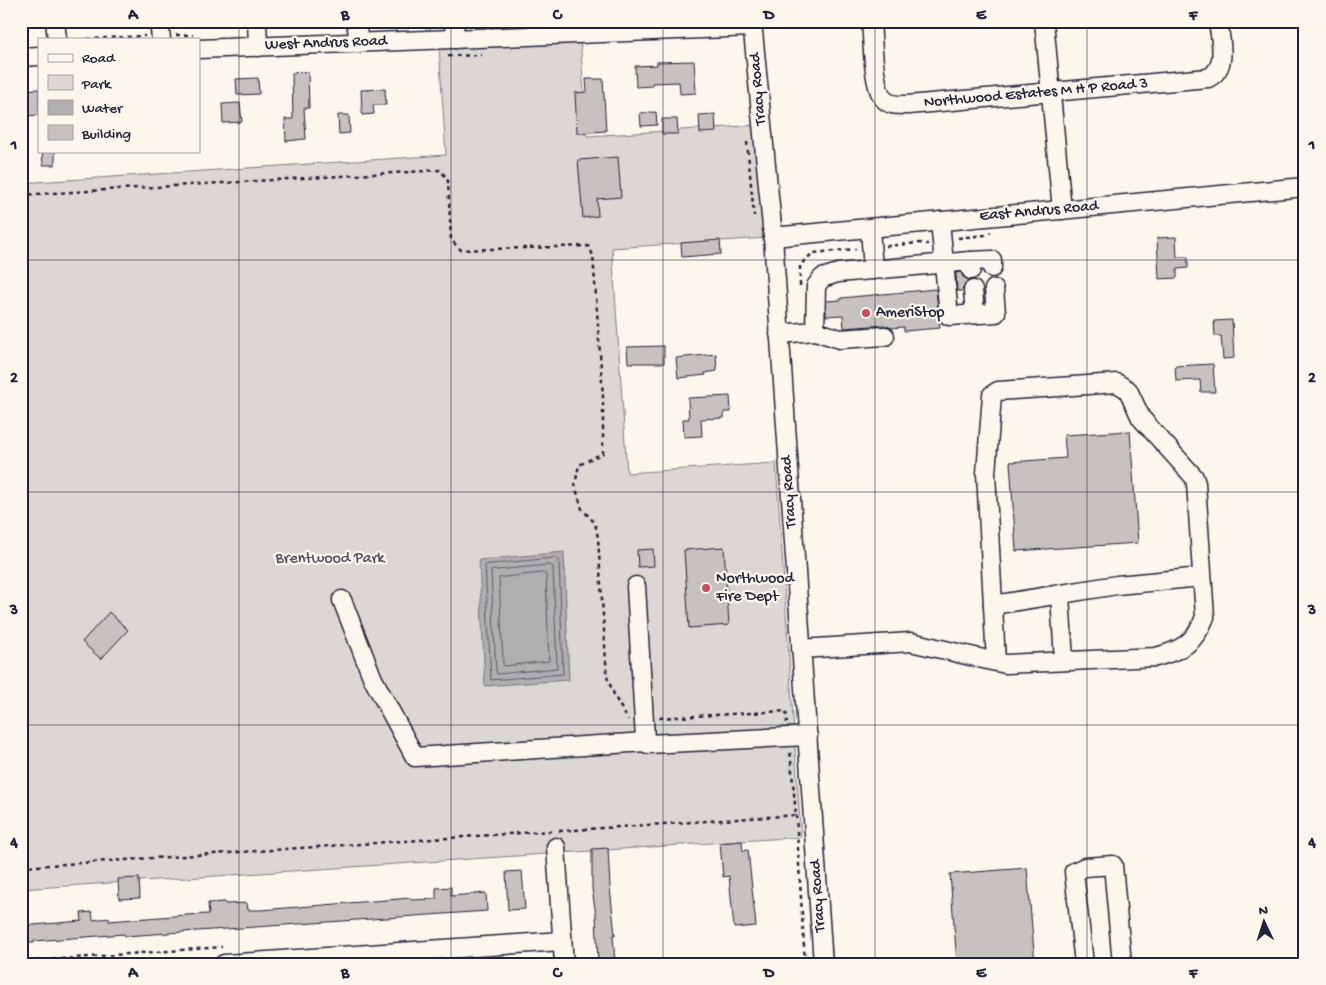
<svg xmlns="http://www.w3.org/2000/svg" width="1326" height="985" font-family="'Gochi Hand',sans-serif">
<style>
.green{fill:#dbd8d3;stroke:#7e7d87}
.water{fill:#b1aeb0;stroke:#787681}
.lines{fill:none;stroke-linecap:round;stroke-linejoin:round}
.shore{stroke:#5b5a6a;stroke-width:1}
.building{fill:#c6c2c0;stroke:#22223b}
.minor-casing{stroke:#22223b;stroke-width:21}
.path{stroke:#22223b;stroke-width:2.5;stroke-dasharray:4 4;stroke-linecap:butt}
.minor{stroke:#fbf7ec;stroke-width:18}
.grid{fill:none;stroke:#22223b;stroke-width:1;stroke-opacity:0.55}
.poi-dot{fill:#d1495b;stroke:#fbf7ec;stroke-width:2}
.labels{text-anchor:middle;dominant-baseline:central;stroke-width:4.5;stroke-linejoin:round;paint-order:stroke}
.street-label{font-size:16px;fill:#22223b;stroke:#fbf7ec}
.poi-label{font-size:16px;fill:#22223b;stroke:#fbf7ec;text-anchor:start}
.park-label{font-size:16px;fill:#505061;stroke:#fbf7ec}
.neatline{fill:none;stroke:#22223b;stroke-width:2}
.grid-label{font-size:16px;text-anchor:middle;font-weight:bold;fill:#22223b}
</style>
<rect width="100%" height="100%" fill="#fbf7ec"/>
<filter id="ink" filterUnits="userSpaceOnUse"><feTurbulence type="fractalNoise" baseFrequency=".02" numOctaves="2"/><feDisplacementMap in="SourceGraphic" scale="10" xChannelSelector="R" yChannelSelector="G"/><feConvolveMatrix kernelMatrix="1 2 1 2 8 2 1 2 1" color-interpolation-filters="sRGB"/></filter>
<g filter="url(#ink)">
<!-- green -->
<path class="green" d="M580 38 587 136 760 125 767 238 612 248 627 473 776 463 801 837 21 889V183L446 155 439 47Z"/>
<!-- water -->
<path class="water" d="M564 552 569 680 485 686 479 560Z"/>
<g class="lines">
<!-- shore -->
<g class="shore">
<path d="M556 558 559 560 563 674 491 680 485 565Z"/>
<path d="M550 565 553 567 557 668 497 674 496 671 491 571Z"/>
<path d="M543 573 546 575 549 661 504 666 503 663 499 578Z"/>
</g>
</g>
<!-- building -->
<g class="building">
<path d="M694 61 696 93 680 94 679 82 652 83V86L636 87 635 66 657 65V62Z"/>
<path d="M308 72 309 108H304L306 139 286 141 285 119H293L292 73Z"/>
<path d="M258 78 259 94 237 95 236 79Z"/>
<path d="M586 79H603L606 131 577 133 575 93 587 92Z"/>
<path d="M39 89V115L21 116V90Z"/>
<path d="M385 89 386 105H373L374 114 362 115 361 90Z"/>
<path d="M240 103 242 122 223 123 222 104Z"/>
<path d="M656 112 657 125 641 126 640 113Z"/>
<path d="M715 114 716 132 700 133 699 115Z"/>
<path d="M338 115H349L350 133 339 134Z"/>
<path d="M662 119H677L678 134H662Z"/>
<path d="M42 151H55V165H43Z"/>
<path d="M618 157 621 197 597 199 598 216 583 218 578 160Z"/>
<path d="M1176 237 1177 257H1188V268L1177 269V278L1159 279 1157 238Z"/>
<path d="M720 240 721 254 682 257 681 243Z"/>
<path d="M961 272 963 277 970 280 964 285 962 291H957L956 273Z"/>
<path d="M936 289 940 328 904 331V327L891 328 884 325 844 328 843 315 826 316V301L841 300V298Z"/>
<path d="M1232 320 1234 358 1223 359 1221 336H1215L1214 321Z"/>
<path d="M664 346V363H628L627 347Z"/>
<path d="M716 354 717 371 705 373 706 375 678 378 676 358Z"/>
<path d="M1213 364 1215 392H1201L1200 380 1176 381 1175 366Z"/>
<path d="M730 396 731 412H724V418L701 419 702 436 684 437 683 419H689L688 398Z"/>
<path d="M1130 431 1138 543 1016 551 1010 462 1066 458 1064 435Z"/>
<path d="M724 547 729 625 689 628 684 550Z"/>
<path d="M653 549 654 566 638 567 637 550Z"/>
<path d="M109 612 128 630 101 659 82 642Z"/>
<path d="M742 841 743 851 748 850 756 926 734 928 729 876 723 877 720 843Z"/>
<path d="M608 848 610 887 615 935H613L615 964H598L596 915 592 889V849Z"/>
<path d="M1027 868 1035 964H957L950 874Z"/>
<path d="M522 871 525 909 508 910 506 872Z"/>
<path d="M139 878 140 898 119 899 118 879Z"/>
<path d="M451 887V896L486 893 487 911 125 936 124 934 34 941V943H21V926L82 921 81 913 92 912 93 920 109 918V921L186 915 209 914 208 903 225 902V904L247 903 248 910H261L411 898V900L436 899V888Z"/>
</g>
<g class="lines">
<!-- minor casing -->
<g class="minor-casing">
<g id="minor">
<path d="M55 21 57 39"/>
<path d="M159 21 161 39"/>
<path d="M257 21 258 47"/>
<path d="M356 21 359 43"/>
<path d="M454 21 455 39"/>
<path d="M752 21 773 237 823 964"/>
<path d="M871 21C873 39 872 91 886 101 892 106 901 105 908 105L1208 78C1229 68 1220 39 1218 21"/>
<path d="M1044 21 1062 210"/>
<path d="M199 49 753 27"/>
<path d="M21 57 39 56"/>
<path d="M940 221 949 316 996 313 994 289"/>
<path d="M870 228 873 270"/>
<path d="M773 237 1305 187"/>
<path d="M970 261 992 260V268"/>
<path d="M973 290 975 314"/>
<path d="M815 331 840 339 885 336"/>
<path d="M779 334 815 331 816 286 822 278 838 273 970 261 971 270"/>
<path d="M636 586 645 739 648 744 808 736"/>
<path d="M1060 595 1064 661"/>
<path d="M342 600 373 679 415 757 646 742"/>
<path d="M993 605 1117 585 1202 577"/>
<path d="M801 649 911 642 996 662 1006 664 1156 657C1182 650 1195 643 1205 617L1196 483 1194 477 1141 418 1128 390 1117 383 998 391 992 395 986 473 996 662"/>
<path d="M556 847 564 964"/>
<path d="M224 964 562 941"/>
<path d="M1084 964 1074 872 1085 867 1113 865 1122 964"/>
</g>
</g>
<!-- path -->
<g class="path">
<path d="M176 35H193"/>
<path d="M87 39 145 36"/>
<path d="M448 56 482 55"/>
<path d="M747 142 754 216"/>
<path d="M21 195 441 170 448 181 451 240 461 250 588 246 593 255 603 396V453L579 465 575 485 582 509 595 523 598 538 607 677 615 697 628 720"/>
<path d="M958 238 985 235 991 232"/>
<path d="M886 246 919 243 928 244"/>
<path d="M800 286V265L813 253 856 249"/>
<path d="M659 718 786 711 787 723"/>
<path d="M796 815 805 964"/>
<path d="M559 831 796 815 790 750"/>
<path d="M21 867 551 831"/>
<path d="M21 962 222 947"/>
</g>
<!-- minor -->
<use href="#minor" class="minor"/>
</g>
</g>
<!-- grid -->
<path class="grid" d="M239 21V964M451 21V964M663 21V964M875 21V964M1087 21V964M21 260H1305M21 492H1305M21 725H1305"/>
<!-- markers -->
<g class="poi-dot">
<circle cx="866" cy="313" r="5"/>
<circle cx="706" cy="588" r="5"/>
</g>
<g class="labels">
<!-- street labels -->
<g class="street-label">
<text transform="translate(326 44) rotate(-2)">West Andrus Road</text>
<text transform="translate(759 89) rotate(-95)">Tracy Road</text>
<text transform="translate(1036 94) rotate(-5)">Northwood Estates M H P Road 3</text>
<text transform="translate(1039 212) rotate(-5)">East Andrus Road</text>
<text transform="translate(790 492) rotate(-94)">Tracy Road</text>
<text transform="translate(819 896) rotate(-94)">Tracy Road</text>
</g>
<!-- poi labels -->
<g class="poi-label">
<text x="876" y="313">AmeriStop</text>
<text x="716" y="579">Northwood<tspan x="716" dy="18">Fire Dept</tspan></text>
</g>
<!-- park labels -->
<g class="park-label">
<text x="330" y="559">Brentwood Park</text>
</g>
</g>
<!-- margin -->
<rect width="1326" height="985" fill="none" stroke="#fbf7ec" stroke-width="55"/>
<!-- legend -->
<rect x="38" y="38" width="162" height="115" fill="#fbf7ec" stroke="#a4a2a5"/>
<rect x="48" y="54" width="25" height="8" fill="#fbf7ec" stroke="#a4a2a5"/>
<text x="82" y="62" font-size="15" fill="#22223b">Road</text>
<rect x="48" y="75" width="25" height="15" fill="#dbd8d3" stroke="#a4a2a5"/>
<text x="82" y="88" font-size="15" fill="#22223b">Park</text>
<rect x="48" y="100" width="25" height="15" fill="#b1aeb0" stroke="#a4a2a5"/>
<text x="82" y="112" font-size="15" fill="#22223b">Water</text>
<rect x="48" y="125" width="25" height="15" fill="#c6c2c0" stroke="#a4a2a5"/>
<text x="82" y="138" font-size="15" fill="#22223b">Building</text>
<!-- north arrow -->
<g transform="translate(1264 922) rotate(356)" stroke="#fbf7ec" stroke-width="4" paint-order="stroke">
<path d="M0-4L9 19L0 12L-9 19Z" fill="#22223b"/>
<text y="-8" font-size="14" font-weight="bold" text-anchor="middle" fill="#22223b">N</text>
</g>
<rect x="28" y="28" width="1270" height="930" class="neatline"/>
<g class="grid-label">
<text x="133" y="19">A</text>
<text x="345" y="19">B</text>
<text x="557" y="19">C</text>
<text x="769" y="19">D</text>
<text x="981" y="19">E</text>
<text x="1193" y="19">F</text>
<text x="14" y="149">1</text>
<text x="1312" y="149">1</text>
<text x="14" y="382">2</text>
<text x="1312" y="382">2</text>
<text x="14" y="614">3</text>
<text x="1312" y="614">3</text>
<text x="14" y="847">4</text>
<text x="1312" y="847">4</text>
<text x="133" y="977">A</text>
<text x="345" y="977">B</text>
<text x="557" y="977">C</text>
<text x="769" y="977">D</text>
<text x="981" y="977">E</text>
<text x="1193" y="977">F</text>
</g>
</svg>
